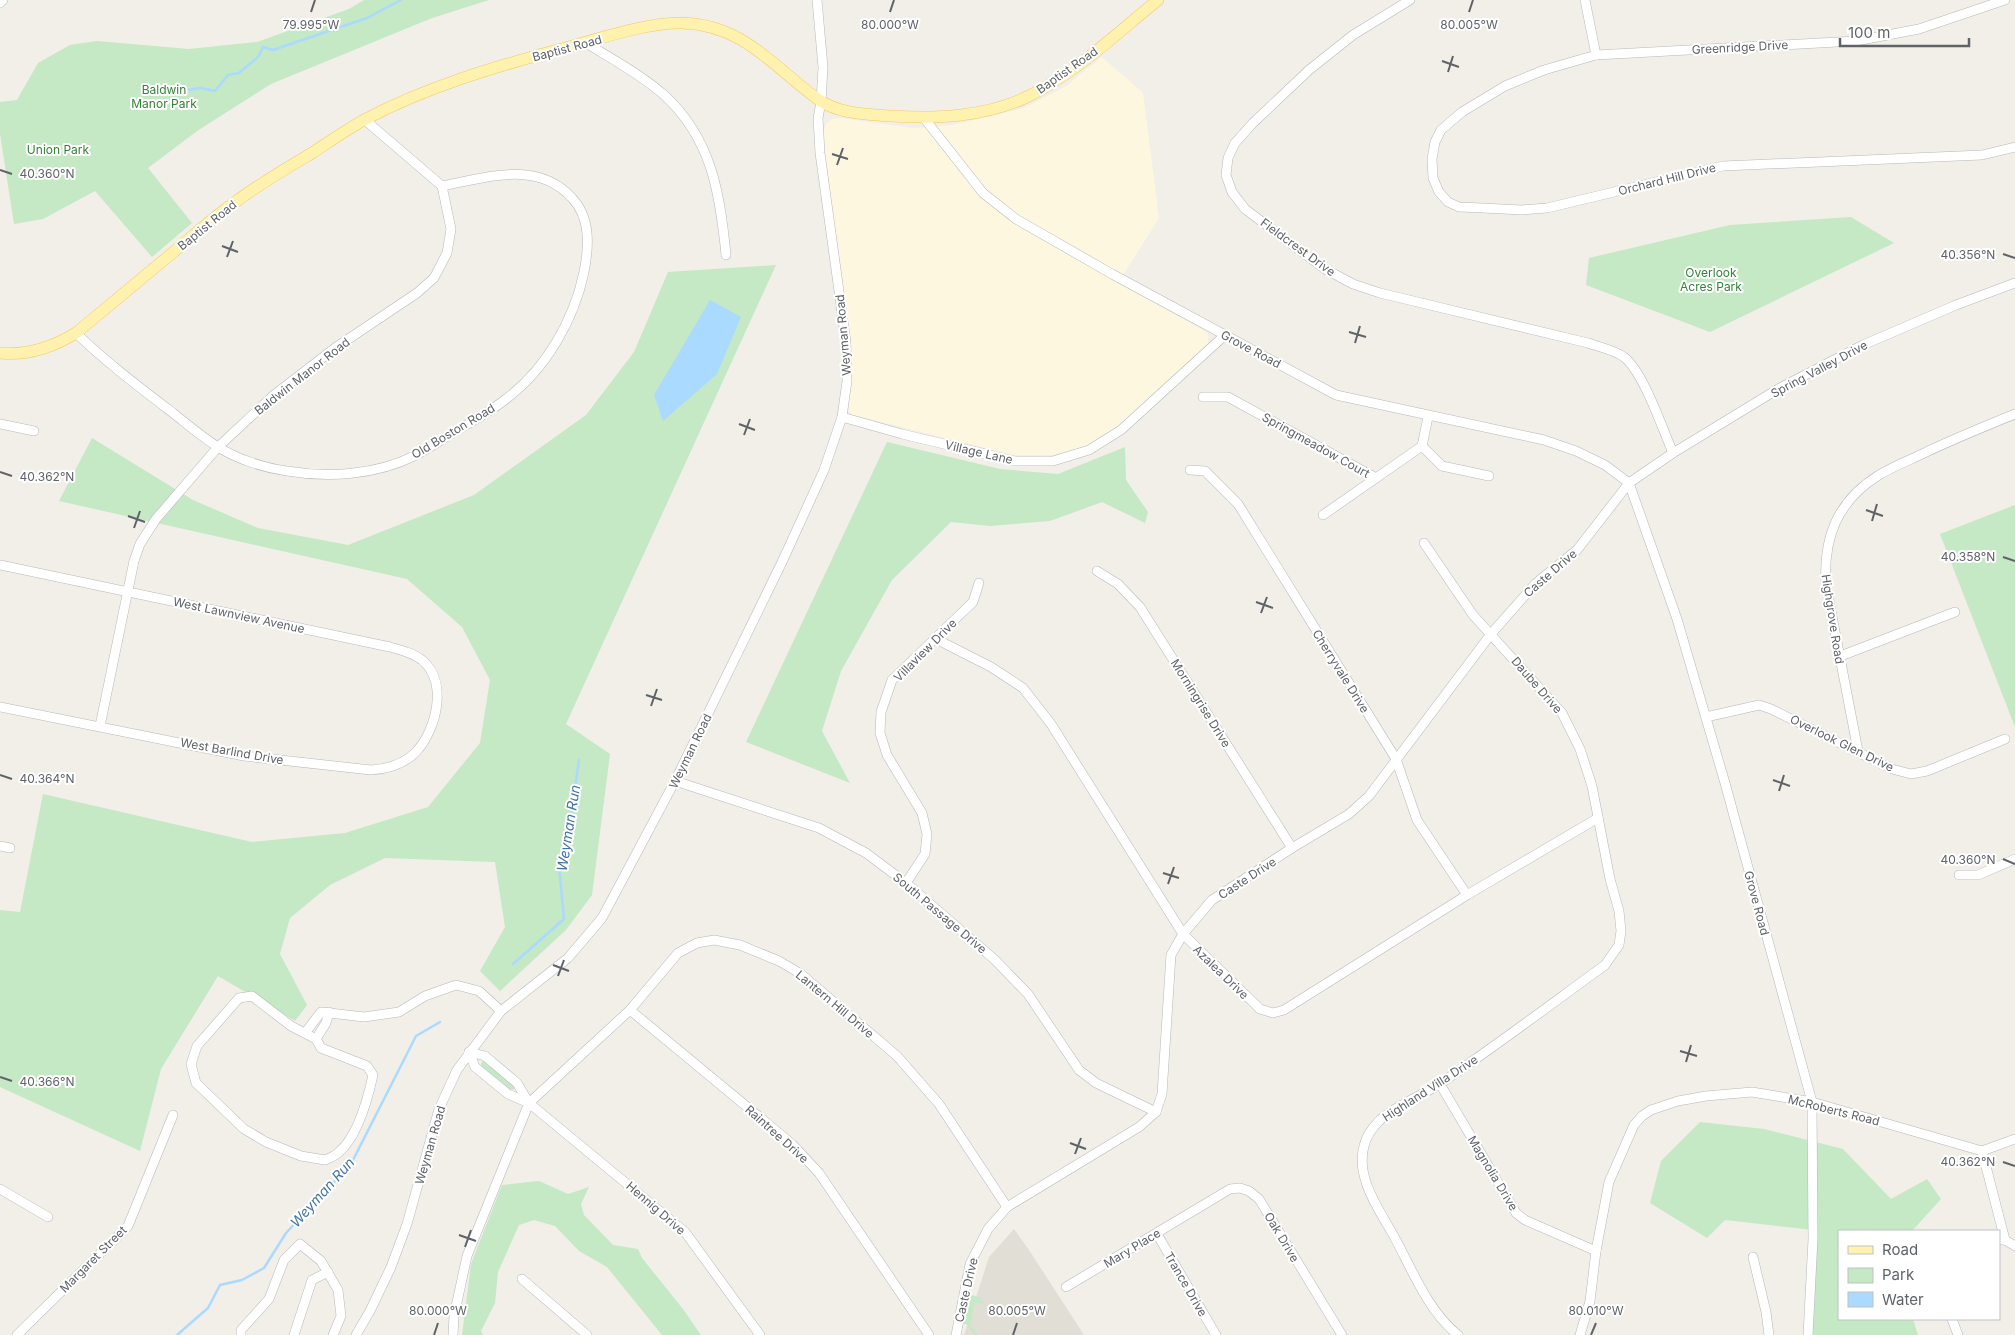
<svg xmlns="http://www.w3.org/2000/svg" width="2015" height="1335" font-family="Inter,sans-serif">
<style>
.commercial{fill:#fef7e0}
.education{fill:#e1ded6}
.green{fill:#c5e8c5}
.water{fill:#aadaff}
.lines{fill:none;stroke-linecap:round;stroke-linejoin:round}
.stream{stroke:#aadaff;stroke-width:2.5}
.minor-casing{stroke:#b5b8bc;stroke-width:10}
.major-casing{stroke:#f2c960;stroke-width:12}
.minor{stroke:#fff;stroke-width:9}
.major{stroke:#fff2af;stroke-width:11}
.ticks{fill:none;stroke:#5f6368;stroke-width:2}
.labels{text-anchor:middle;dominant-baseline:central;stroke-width:4;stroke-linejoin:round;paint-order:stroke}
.street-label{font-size:12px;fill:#5f6368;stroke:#fff}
.park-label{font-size:12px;fill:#348238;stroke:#fff}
.water-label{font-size:14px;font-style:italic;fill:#4174aa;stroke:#fff}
.ticks-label{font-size:12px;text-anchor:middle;fill:#5f6368;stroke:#fff;stroke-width:4;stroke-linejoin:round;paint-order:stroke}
</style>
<rect width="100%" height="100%" fill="#f1efe8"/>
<!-- commercial -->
<path class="commercial" d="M1102 57 1143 93 1159 218 1118 283 1208 333V343L1115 429 1089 446 1053 455H1014L853 415 849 412 848 406 850 352 847 313 824 149 823 133 826 124 832 119 839 118 913 128 952 125 1024 108 1065 87Z"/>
<!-- education -->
<path class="education" d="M1014 1229 1029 1250 1084 1335H964L989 1257Z"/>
<!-- green -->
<g class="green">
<path d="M364 0H489L432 18 271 84 197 131 148 168 192 223 152 257 95 191 43 219 14 224 0 134V102L17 100 38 63 70 45 97 41 189 49 257 42 349 9Z"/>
<path d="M1851 217 1894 243 1710 332 1586 285 1589 258 1730 225Z"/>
<path d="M776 265 566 724 610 754 592 895 566 930 500 991 480 971 505 927 495 862 385 858 330 885 290 918 280 954 307 1005 295 1021 218 976 161 1069 140 1151 0 1087V910L20 912 43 794 252 842 345 833 428 807 480 743 490 680 462 627 407 579 59 501 92 438 193 500 258 528 348 545 474 495 586 415 634 352 668 272Z"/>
<path d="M887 442 1000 469 1058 474 1125 447 1126 480 1148 512 1145 523 1102 502 1050 521 990 526 951 522 892 580 841 671 822 731 850 783 746 742Z"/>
<path d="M2015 505V727L1940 534Z"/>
<path d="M483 1061 515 1087 514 1089 510 1090 481 1067V1064Z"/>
<path d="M1700 1122 1764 1129 1843 1149 1891 1199 1927 1179 1941 1199 1912 1231H1839V1319H1913L1918 1335H1807L1813 1230 1725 1220 1707 1238 1650 1203 1661 1161Z"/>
<path d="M539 1181 568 1194 589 1187 581 1204 584 1215 613 1245 638 1249 642 1258 683 1309 701 1335H662L607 1267 579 1251 555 1226 534 1220 519 1225 498 1272 495 1303 481 1331 483 1335H462L471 1264 502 1185Z"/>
<path d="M972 1295 980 1298 983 1302V1304L975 1302 970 1325 978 1335H975L966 1324H964L969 1297Z"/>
</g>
<!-- water -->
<path class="water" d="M710 300 741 317 717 374 663 421 654 395Z"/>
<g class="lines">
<!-- stream -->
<g class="stream">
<path d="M187 90 201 88 215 91 228 75 239 73 258 57 263 47 273 50 367 18 401 0"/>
<path d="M513 964 564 919 559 867 568 837 579 760"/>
<path d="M177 1335 208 1308 220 1285 242 1280 264 1268 286 1233 351 1164 416 1036 440 1022"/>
</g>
<!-- minor casing -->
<g class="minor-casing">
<g id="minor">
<path d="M1410 0 1353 35 1309 70 1253 123 1235 143 1228 158 1226 175 1232 192 1245 209 1325 269 1353 284 1380 293 1588 343C1599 347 1614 350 1624 357 1644 373 1662 428 1673 453"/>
<path d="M1585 0 1596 55"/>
<path d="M2005 0 1919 29 1856 41 1596 55 1544 70 1505 86 1462 112 1441 130 1435 142 1432 159 1433 178 1439 192 1448 202 1459 207 1483 208 1521 210 1547 208 1723 166 1982 155 2015 147"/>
<path d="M0 3 3 0"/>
<path d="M586 43C612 59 640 74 663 94 712 138 720 194 726 255"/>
<path d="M924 118 983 193 1016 219 1112 274 1336 395 1544 440 1576 451 1605 465 1629 483 1677 619 1725 783 1812 1102 1813 1239 1808 1335"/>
<path d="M76 333C106 362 139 387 173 413 187 424 202 437 218 447 237 459 264 468 287 471 328 478 376 475 414 456 430 448 444 438 459 429 475 420 492 410 506 399 546 369 574 320 584 272 589 247 591 218 572 198 537 159 486 178 442 186"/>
<path d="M1203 397H1228L1376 478"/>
<path d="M842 417 902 434 1015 461H1053L1089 450 1121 430 1225 335"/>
<path d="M0 424 34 431"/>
<path d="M1422 446 1442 466 1489 476"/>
<path d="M1190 470 1205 471 1238 504 1396 759 1417 820 1467 895"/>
<path d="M1323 515 1422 446 1428 417"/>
<path d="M1424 543 1473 615 1562 713 1580 749 1592 786 1610 879 1619 911 1621 931 1619 945 1605 965C1550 1005 1497 1045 1441 1083 1422 1096 1398 1104 1380 1120 1373 1127 1366 1136 1364 1146 1355 1179 1381 1212 1396 1240 1413 1272 1429 1312 1458 1335"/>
<path d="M0 565 390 647C401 650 413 653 422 660 448 682 437 729 416 752 404 764 388 769 371 770L244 756 0 707"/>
<path d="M1097 571 1118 584 1140 607 1292 848"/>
<path d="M936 639 991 667 1023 688 1051 724 1183 934 1260 1009 1273 1013 1284 1010 1467 895 1598 818"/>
<path d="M1838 657 1955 612"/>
<path d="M1706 717 1759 705 1771 709 1892 769 1911 774 1927 771 2005 739"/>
<path d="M100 726 134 561 140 544 156 519 218 447 274 395 335 348 417 293 434 278 447 253 451 229 442 186 365 120"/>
<path d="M1858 751 1826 585C1823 538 1837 501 1879 475 1892 467 1907 461 1920 455 1951 440 1983 427 2015 414"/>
<path d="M675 781 819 828 866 853 906 883 995 960 1028 994 1079 1070 1096 1083 1156 1112"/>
<path d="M0 846 10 848"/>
<path d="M1959 875H1978L2015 859"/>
<path d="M906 883 925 854 927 834 922 813 887 755 880 733 881 712 892 680 973 602 979 583"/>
<path d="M252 996 291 1026 316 1039 321 1048 367 1066 373 1075C368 1098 358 1136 339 1152 335 1156 330 1158 325 1160L301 1156 266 1142 244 1129 196 1083 191 1064 197 1046 239 998Z"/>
<path d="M630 1010 792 1144 819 1173 929 1335"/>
<path d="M305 1033 321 1012 364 1017 399 1012 425 996 456 985 479 991 501 1011"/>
<path d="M316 1039 326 1023 329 1012"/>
<path d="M469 1052 475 1067 508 1094 529 1103 685 1232 760 1335"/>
<path d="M469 1052 485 1056 517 1083 529 1103"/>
<path d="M1440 1084 1516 1213 1525 1220 1596 1251"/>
<path d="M1982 1151 2005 1240"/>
<path d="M0 1189 48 1217"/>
<path d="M1157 1234 1216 1335"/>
<path d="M1999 1240H2005L2015 1246"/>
<path d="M1753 1257 1766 1312 1769 1335"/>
<path d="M522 1279 587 1335"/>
<path d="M1066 1287 1230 1189 1240 1188 1249 1191 1259 1199 1342 1335"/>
<path d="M1952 1319 1958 1335"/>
<path d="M17 1335 128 1226 173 1115"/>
<path d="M241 1335V1330L269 1299 284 1260 300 1244 321 1261 338 1290 341 1316 333 1335"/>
<path d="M294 1335 312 1280 328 1272"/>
<path d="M356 1335 370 1311 391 1267 407 1224 439 1109 457 1070 501 1011 568 958 602 918 675 781 783 560 824 470 842 417 847 381 846 342 820 153 818 118 821 102 823 67 817 0"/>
<path d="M453 1335 454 1316 467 1256 529 1103 630 1010 678 953 697 943 714 940 740 945 779 961 801 974 897 1056 939 1104 1007 1207"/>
<path d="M956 1335 970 1264 988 1229 1007 1207 1139 1127 1156 1112 1162 1094 1171 955 1183 934 1212 900 1292 848 1349 814 1369 796 1491 634 1535 584 1577 550 1629 483 1673 453 1778 389 1863 345 1956 305 2015 283"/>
<path d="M1580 1335 1590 1301 1596 1251 1609 1182 1634 1125 1642 1116 1651 1110 1678 1101 1706 1096 1752 1092 1812 1102 1982 1151 2015 1139"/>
</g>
</g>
<!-- major casing -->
<g class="major-casing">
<path id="major" d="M0 353C28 356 53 347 76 333 110 305 143 277 176 250 195 234 214 217 234 203 259 184 285 169 312 153 329 142 346 130 364 120 426 87 494 67 561 49 595 40 648 22 682 23 745 25 773 67 819 100 839 114 867 114 890 116 937 119 986 117 1029 96 1077 72 1117 33 1158 0"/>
</g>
<!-- minor -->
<use href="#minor" class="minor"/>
<!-- major -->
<use href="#major" class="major"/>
</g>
<!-- ticks -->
<path class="ticks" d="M311 12 315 0M890 12 894 0M1469 12 1473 0M1442 61 1459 67M1448 72 1453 56M832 154 848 159M837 165 843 148M0 170 12 174M222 246 238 252M2003 254 2015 258M227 257 233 241M1349 332 1366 337M1355 343 1360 326M739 424 755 430M744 435 750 419M0 472 12 476M1866 510 1883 516M128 516 145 522M1872 521 1877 504M134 528 140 511M2003 557 2015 561M1256 602 1273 608M1261 613 1267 597M646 695 662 700M651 706 657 689M0 775 12 779M1773 780 1790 786M1779 791 1784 775M2003 859 2015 864M1163 873 1179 878M1168 884 1174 867M553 965 569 971M558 976 564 960M1680 1051 1697 1056M1686 1062 1691 1045M0 1077 12 1081M1070 1143 1086 1149M1075 1154 1081 1138M2003 1162 2015 1166M459 1235 476 1241M465 1247 471 1230M434 1335 438 1323M1013 1335 1017 1323M1591 1335 1596 1323"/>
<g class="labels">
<!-- street labels -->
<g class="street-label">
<text transform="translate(1740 47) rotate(-3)">Greenridge Drive</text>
<text transform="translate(567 48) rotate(-15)">Baptist Road</text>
<text transform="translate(1067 70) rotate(-35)">Baptist Road</text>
<text transform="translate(1667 179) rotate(-14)">Orchard Hill Drive</text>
<text transform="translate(207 225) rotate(-39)">Baptist Road</text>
<text transform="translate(1298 247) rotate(36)">Fieldcrest Drive</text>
<text transform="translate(843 335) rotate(-95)">Weyman Road</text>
<text transform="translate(1251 349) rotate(28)">Grove Road</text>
<text transform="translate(1819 369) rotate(-28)">Spring Valley Drive</text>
<text transform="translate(302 376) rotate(-38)">Baldwin Manor Road</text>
<text transform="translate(453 431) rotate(-31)">Old Boston Road</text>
<text transform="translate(1316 445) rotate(29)">Springmeadow Court</text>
<text transform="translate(979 452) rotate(13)">Village Lane</text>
<text transform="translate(1550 573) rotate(-41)">Caste Drive</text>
<text transform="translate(239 615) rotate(12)">West Lawnview Avenue</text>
<text transform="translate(1833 619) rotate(81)">Highgrove Road</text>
<text transform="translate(925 650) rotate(-45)">Villaview Drive</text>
<text transform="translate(1341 671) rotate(58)">Cherryvale Drive</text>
<text transform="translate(1537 685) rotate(49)">Daube Drive</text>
<text transform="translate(1201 703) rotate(58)">Morningrise Drive</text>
<text transform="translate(1842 743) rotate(26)">Overlook Glen Drive</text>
<text transform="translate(232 751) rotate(10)">West Barlind Drive</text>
<text transform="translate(690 751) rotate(-64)">Weyman Road</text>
<text transform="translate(1247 878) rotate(-33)">Caste Drive</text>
<text transform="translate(1757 903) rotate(75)">Grove Road</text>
<text transform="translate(940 913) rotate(40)">South Passage Drive</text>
<text transform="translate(1221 972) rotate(44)">Azalea Drive</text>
<text transform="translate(835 1004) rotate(40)">Lantern Hill Drive</text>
<text transform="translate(1430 1088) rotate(-33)">Highland Villa Drive</text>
<text transform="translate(1834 1110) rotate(14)">McRoberts Road</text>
<text transform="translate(777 1134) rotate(42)">Raintree Drive</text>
<text transform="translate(430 1145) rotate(-74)">Weyman Road</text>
<text transform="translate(1493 1173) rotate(59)">Magnolia Drive</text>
<text transform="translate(656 1208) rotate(41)">Hennig Drive</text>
<text transform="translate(1282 1237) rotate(59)">Oak Drive</text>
<text transform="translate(1132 1248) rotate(-31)">Mary Place</text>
<text transform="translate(93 1259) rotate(-45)">Margaret Street</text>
<text transform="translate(1186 1284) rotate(60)">Trance Drive</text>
<text transform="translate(966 1290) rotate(-77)">Caste Drive</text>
</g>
<!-- park labels -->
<g class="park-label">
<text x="164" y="89">Baldwin<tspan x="164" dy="14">Manor Park</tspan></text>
<text x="58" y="149">Union Park</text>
<text x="1711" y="272">Overlook<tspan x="1711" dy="14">Acres Park</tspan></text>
</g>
<!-- water labels -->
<g class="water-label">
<text transform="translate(568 828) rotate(-81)">Weyman Run</text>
<text transform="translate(322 1192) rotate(-48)">Weyman Run</text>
</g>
</g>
<g class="ticks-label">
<text x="311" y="29">79.995°W</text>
<text x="890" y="29">80.000°W</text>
<text x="1469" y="29">80.005°W</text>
<text x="47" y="178">40.360°N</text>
<text x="1968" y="259">40.356°N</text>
<text x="47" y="481">40.362°N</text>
<text x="1968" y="561">40.358°N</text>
<text x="47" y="783">40.364°N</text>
<text x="1968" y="864">40.360°N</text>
<text x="47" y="1086">40.366°N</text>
<text x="1968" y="1166">40.362°N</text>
<text x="438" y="1315">80.000°W</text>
<text x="1017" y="1315">80.005°W</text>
<text x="1596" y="1315">80.010°W</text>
</g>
<!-- legend -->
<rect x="1838" y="1230" width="162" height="90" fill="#ffffff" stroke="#bfc1c3"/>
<rect x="1848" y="1246" width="25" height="8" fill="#fff2af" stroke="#bfc1c3"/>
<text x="1882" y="1255" font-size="15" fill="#5f6368">Road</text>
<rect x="1848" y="1268" width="25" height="15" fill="#c5e8c5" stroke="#bfc1c3"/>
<text x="1882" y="1280" font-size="15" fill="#5f6368">Park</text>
<rect x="1848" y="1292" width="25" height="15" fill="#aadaff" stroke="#bfc1c3"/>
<text x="1882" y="1305" font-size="15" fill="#5f6368">Water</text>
<!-- scale -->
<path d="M1840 38v8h129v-8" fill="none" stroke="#5f6368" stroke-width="2.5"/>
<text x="1848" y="38" font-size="15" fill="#5f6368" stroke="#ffffff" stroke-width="4" paint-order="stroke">100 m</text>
</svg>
